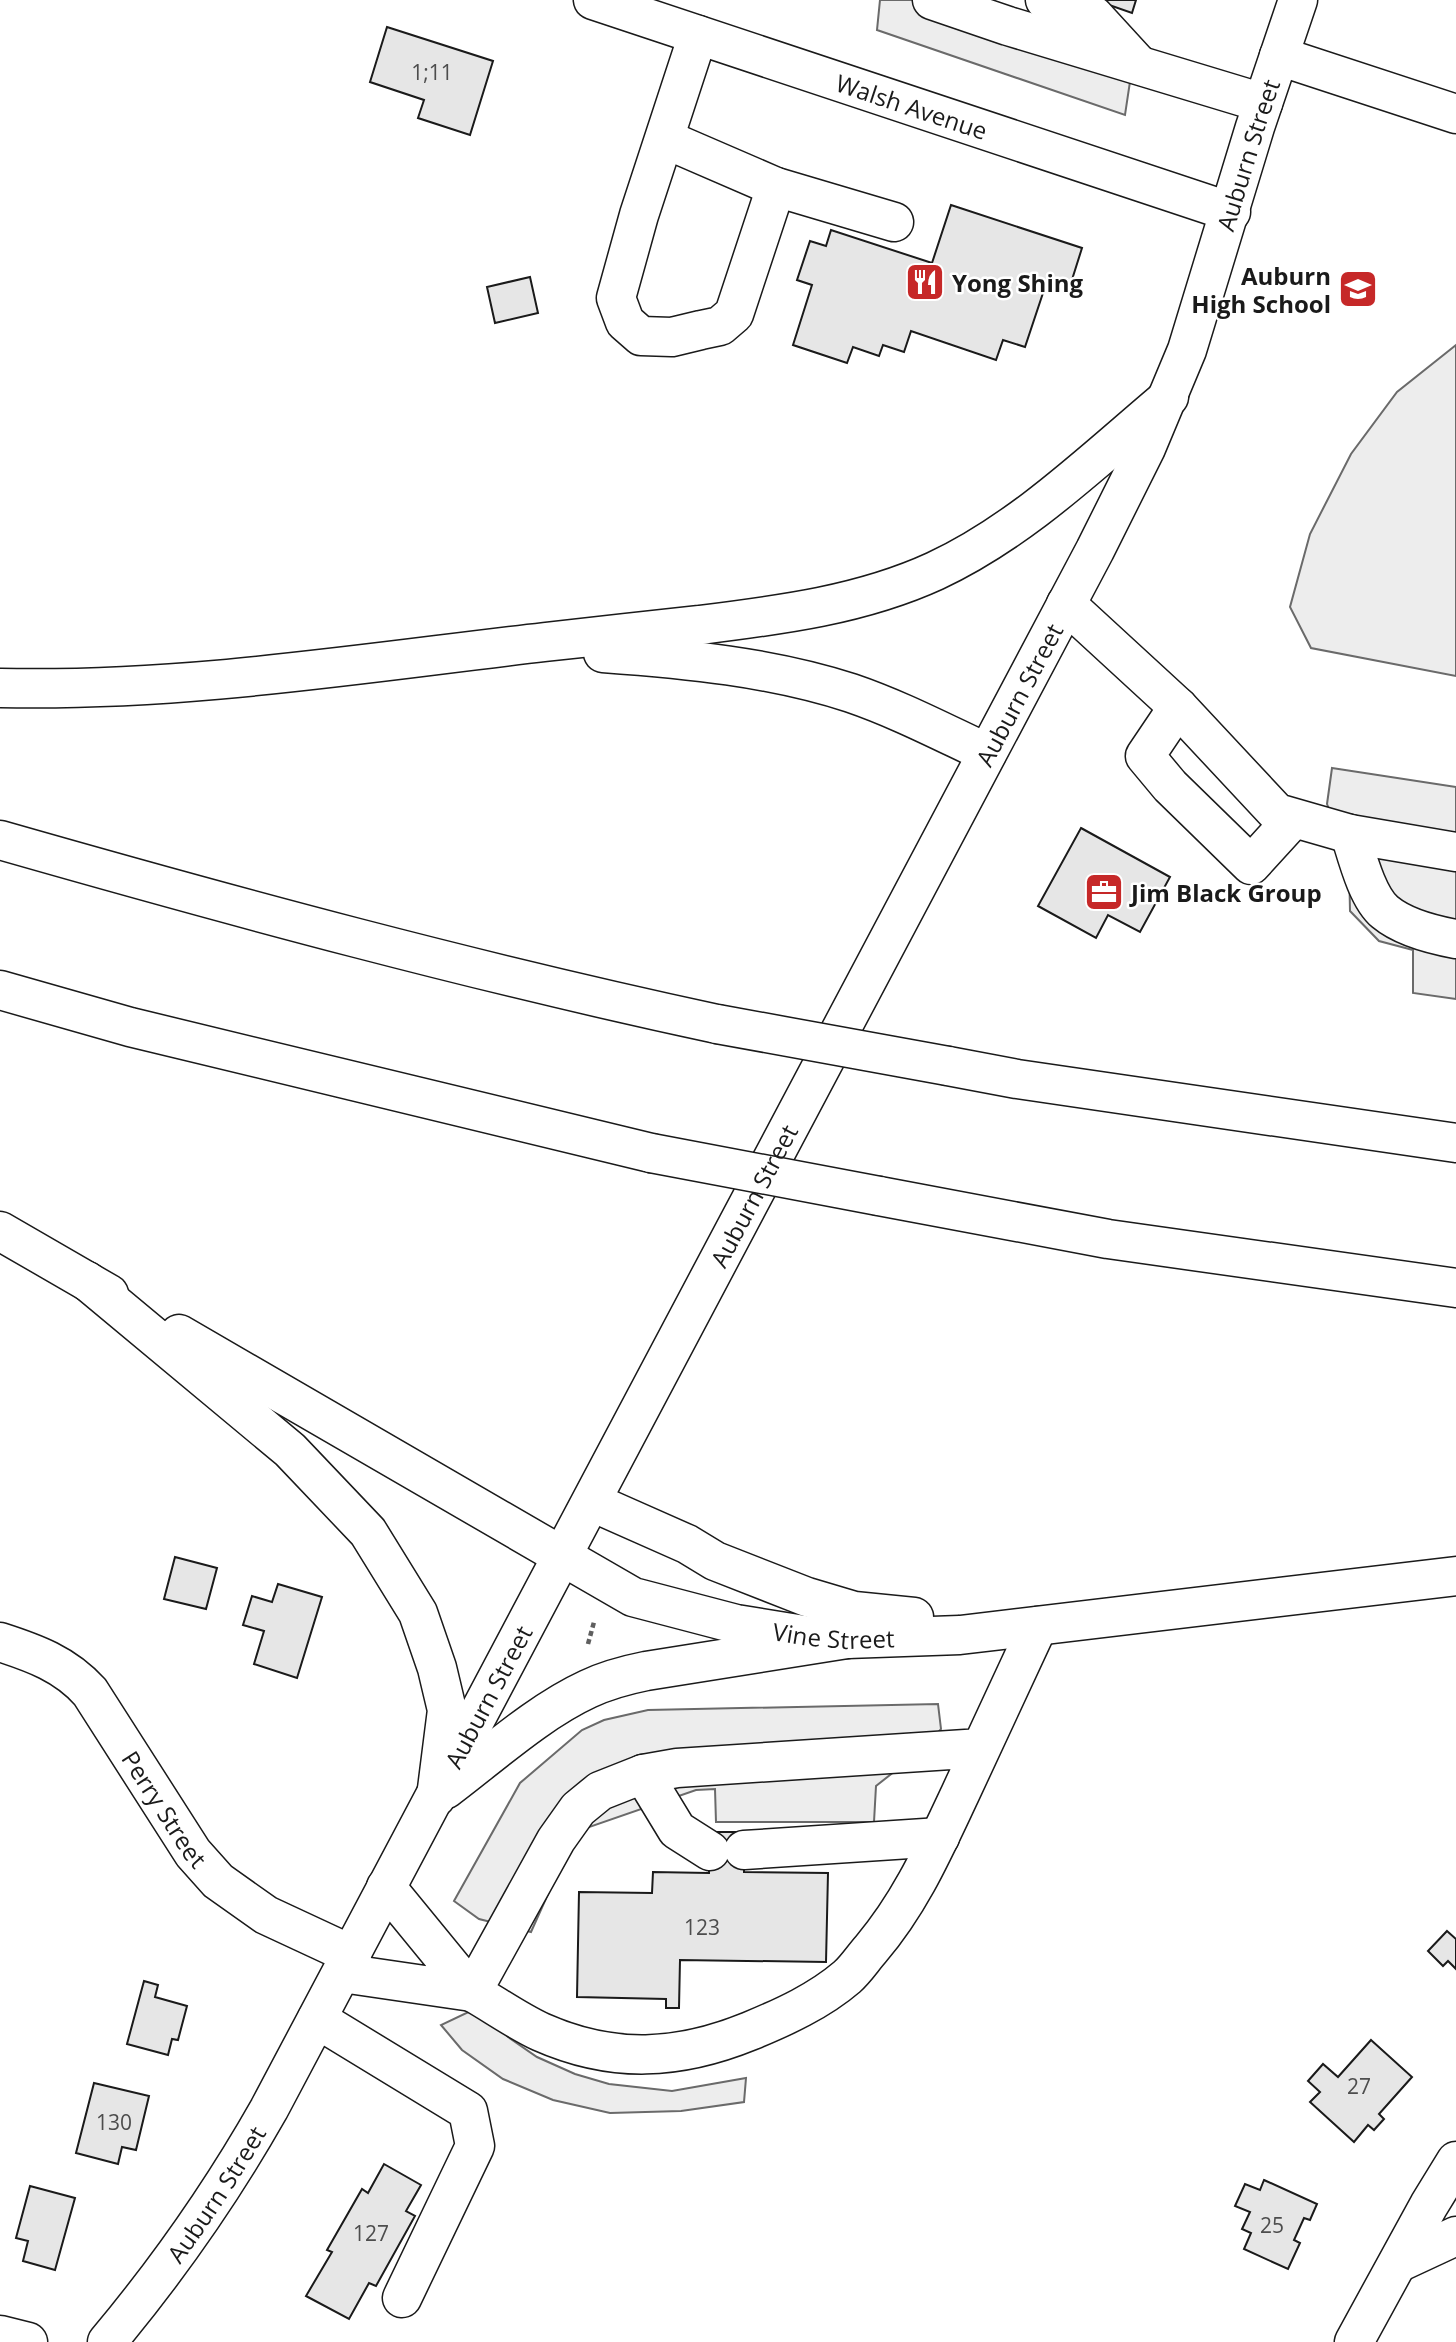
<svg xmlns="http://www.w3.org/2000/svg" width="1456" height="2342" font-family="'Open Sans',sans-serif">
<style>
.built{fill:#ededed;stroke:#6a6a6a;stroke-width:2}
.building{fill:#e6e6e6;stroke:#1a1a1a;stroke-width:2}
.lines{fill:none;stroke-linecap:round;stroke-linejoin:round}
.minor-casing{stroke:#1a1a1a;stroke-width:41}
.major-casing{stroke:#1a1a1a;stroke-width:41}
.highway-casing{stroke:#1a1a1a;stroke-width:41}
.path{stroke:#5f5f5f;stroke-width:4.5;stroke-dasharray:5 3.5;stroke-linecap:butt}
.minor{stroke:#fff;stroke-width:38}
.major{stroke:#fff;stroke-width:38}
.highway{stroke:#fff;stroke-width:38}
.highway-bridge-casing{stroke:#1a1a1a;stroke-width:41;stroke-linecap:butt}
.highway-bridge{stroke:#fff;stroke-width:38}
.labels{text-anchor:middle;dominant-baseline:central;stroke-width:5;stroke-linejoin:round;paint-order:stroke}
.number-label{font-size:21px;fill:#4d4d4d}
.street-label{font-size:24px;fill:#1a1a1a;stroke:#fff}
.poi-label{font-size:24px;font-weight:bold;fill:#1a1a1a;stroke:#fff;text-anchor:start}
</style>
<rect width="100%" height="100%" fill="#fff"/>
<!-- built -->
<g class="built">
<path d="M880 0H912L1131 75 1125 115 877 30Z"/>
<path d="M1456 345V676L1311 648 1290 607 1310 534 1351 454 1397 392Z"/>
<path d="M1332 768 1456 787V999L1413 993V950L1379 941 1350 911 1349 862 1327 804Z"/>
<path d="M938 1704 941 1729 928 1745 876 1786 874 1822H716L715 1789 696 1790 589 1827 570 1845 531 1932 479 1919 454 1901 520 1783 582 1730 604 1720 648 1710Z"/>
<path d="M479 2007 508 2037 537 2057 575 2074 609 2084 672 2091 746 2078 744 2102 681 2111 610 2113 553 2100 503 2079 462 2050 441 2025Z"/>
</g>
<!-- building -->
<g class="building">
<path d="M1095 0H1136L1132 13Z"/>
<path d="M387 27 493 61 470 135 418 118 424 100 370 82Z"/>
<path d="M951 205 1082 248 1070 286 1048 278 1025 347 1003 340 996 360 911 331 904 352 883 345 879 356 853 347 847 363 793 345 812 285 797 280 810 241 826 246 831 230 932 263Z"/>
<path d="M530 277 538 313 495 323 487 287Z"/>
<path d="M1081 828 1170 877 1140 932 1108 915 1096 938 1038 906Z"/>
<path d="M175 1557 217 1568 206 1609 164 1599Z"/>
<path d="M278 1584 322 1597 297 1678 254 1664 264 1631 243 1625 252 1596 272 1602Z"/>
<path d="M710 1832H744V1872L828 1873 826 1962 680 1960 679 2008H666V1999L577 1997 579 1892 652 1893 653 1872 709 1873Z"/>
<path d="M1447 1931 1456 1939V1969L1448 1961 1443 1966 1428 1951Z"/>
<path d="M144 1981 158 1985 155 1997 187 2006 178 2040 172 2039 168 2055 127 2044Z"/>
<path d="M1371 2040 1412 2077 1379 2114 1384 2119 1374 2130 1368 2125 1354 2142 1310 2102 1320 2092 1308 2081 1323 2064 1338 2077Z"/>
<path d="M94 2083 149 2096 136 2150 122 2147 118 2164 76 2153Z"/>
<path d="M384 2164 421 2185 406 2211 415 2216 376 2286 369 2283 349 2319 306 2296 332 2252 327 2250 362 2189 368 2193Z"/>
<path d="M1264 2180 1317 2204 1310 2220 1304 2218 1294 2240 1300 2243 1288 2269 1244 2249 1251 2233 1242 2229 1250 2212 1235 2206 1245 2184 1260 2190Z"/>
<path d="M30 2186 75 2198 55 2270 23 2261 28 2241 16 2238Z"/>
</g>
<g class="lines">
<!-- minor casing -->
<g class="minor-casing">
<g id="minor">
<path id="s1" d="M593 0 1231 212"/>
<path d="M932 0 1008 26 1263 103"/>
<path d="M1045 0 1094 16 1138 64"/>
<path d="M698 35 639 215 616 298 625 322 641 336 672 337 701 330 720 326 734 314 776 187"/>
<path d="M1279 56 1456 114"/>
<path d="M665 139 776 187 894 222"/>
<path d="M1066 604 1178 707 1277 813 1350 834 1456 852"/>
<path d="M1178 707 1145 756 1170 786 1251 865 1293 819"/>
<path d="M1350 834C1357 856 1367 897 1385 912 1403 927 1434 935 1456 939"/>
<path d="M592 1502 687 1544 715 1561 807 1597 854 1611 914 1617"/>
<path id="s2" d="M562 1556 633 1597 736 1624 810 1636 847 1639 960 1635 1456 1576"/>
<path id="s3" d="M0 1642C34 1653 65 1664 90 1692L193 1853 218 1881 266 1915 352 1955"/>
<path d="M981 1748 677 1768 643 1774 600 1791 578 1809 556 1840 472 1992C495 2005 517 2021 541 2032 613 2064 679 2060 750 2031 784 2017 819 2001 847 1977 856 1969 863 1958 871 1949 911 1902 934 1849 960 1794 986 1738 1012 1682 1038 1626"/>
<path d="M643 1774 677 1830 710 1851"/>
<path d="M744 1850 940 1837"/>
<path d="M342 1973 472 1992 386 1887"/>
<path d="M317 2019 468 2111 475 2146 402 2298"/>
<path d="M1398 2263 1456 2236"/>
<path d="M0 2335 28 2342"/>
<path d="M1354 2342 1429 2205 1456 2161"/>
</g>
</g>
<!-- major casing -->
<g class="major-casing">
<g id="major">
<path d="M446 1789C490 1756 538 1712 588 1689 607 1680 626 1675 646 1671L847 1639"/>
<path id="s4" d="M107 2342C168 2269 222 2192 269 2109L1095 550 1146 448 1187 350 1255 127 1298 0"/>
</g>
</g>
<!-- highway casing -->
<g class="highway-casing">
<g id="highway">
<path d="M603 653C686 659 771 667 851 693 898 709 942 732 987 753"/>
<path d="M0 688C184 692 363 663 545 642 597 636 648 631 700 625 780 615 861 605 935 571 1023 530 1095 459 1169 397"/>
<path d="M0 840C238 908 475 972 717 1024"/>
<path d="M0 990 130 1027 651 1153"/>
<path d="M948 1066 1017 1079 1456 1143"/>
<path d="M879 1196 1108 1239 1456 1288"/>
<path d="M0 1231 109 1294"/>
<path d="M87 1281 290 1450 368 1532 418 1613 437 1668 447 1710 436 1797"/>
<path d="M179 1334 562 1556"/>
</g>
</g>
<!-- path -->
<path class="path" d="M588 1644 594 1622"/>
<!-- minor -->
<use href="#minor" class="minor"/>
<!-- major -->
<use href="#major" class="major"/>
<!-- highway -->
<use href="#highway" class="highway"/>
<!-- highway-bridge casing -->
<g class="highway-bridge-casing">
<g id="highway-bridge">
<path d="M717 1024 948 1066"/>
<path d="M651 1153 879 1196"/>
</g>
</g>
<!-- highway-bridge -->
<use href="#highway-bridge" class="highway-bridge"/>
</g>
<!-- icons -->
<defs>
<g id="restaurant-square" transform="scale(2.0125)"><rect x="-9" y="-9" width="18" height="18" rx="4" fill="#c62828" stroke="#fff"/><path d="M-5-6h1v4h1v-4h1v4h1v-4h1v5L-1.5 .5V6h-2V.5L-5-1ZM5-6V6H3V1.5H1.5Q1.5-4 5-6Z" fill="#fff"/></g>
<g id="school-square" transform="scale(2.0125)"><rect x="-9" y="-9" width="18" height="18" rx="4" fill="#c62828" stroke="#fff"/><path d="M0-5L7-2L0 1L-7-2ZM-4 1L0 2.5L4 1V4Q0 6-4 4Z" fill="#fff"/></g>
<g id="office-square" transform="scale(2.0125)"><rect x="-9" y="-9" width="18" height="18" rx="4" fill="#c62828" stroke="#fff"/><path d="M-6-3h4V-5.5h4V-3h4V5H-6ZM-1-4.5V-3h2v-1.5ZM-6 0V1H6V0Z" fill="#fff"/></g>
</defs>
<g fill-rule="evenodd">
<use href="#restaurant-square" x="925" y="282"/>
<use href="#school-square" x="1358" y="289"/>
<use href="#office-square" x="1104" y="892"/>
</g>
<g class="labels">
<!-- number labels -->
<g class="number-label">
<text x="432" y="72">1;11</text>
<text x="702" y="1927">123</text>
<text x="1359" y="2086">27</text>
<text x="114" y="2122">130</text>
<text x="1272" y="2225">25</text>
<text x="371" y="2233">127</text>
</g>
<!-- street labels -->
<g class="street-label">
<text stroke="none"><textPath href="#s1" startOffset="336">Walsh Avenue</textPath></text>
<text stroke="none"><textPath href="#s4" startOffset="2473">Auburn Street</textPath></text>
<text stroke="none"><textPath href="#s4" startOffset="1885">Auburn Street</textPath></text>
<text stroke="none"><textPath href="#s4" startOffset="1318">Auburn Street</textPath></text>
<text stroke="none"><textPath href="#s2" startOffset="287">Vine Street</textPath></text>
<text stroke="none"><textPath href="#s4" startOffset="751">Auburn Street</textPath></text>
<text stroke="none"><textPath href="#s3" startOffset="243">Perry Street</textPath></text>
<text stroke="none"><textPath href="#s4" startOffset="184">Auburn Street</textPath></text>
</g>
<!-- poi labels -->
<g class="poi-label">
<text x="1331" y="275" text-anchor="end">Auburn<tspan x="1331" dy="28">High School</tspan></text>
<text x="952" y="282">Yong Shing</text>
<text x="1131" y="892">Jim Black Group</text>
</g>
</g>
</svg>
